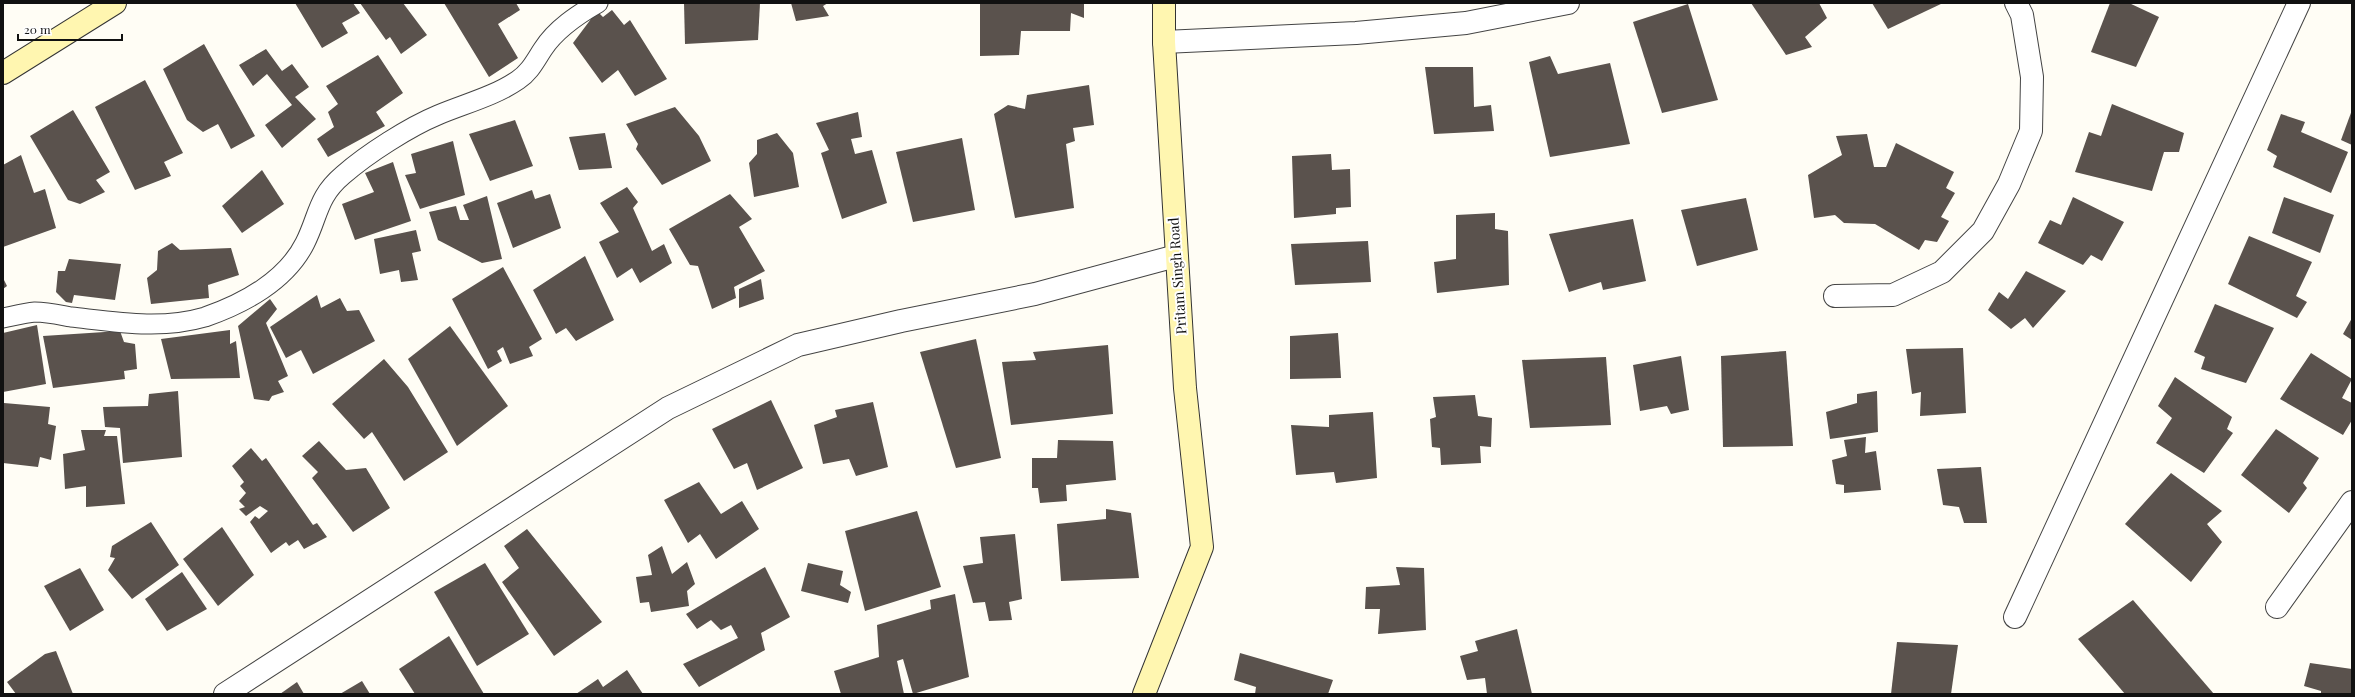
<svg xmlns="http://www.w3.org/2000/svg" width="2355" height="697" font-family="'Playfair Display',serif">
<style>
.building{fill:#5a524d}
.lines{fill:none;stroke-linecap:round;stroke-linejoin:round}
.lane-casing{stroke:#444;stroke-width:21}
.street-casing{stroke:#444;stroke-width:24}
.secondary-casing{stroke:#333;stroke-width:24}
.lane{stroke:#fff;stroke-width:19}
.street{stroke:#fff;stroke-width:22}
.secondary{stroke:#fff6b0;stroke-width:22}
.labels{text-anchor:middle;dominant-baseline:central;stroke-width:4;stroke-linejoin:round;paint-order:stroke}
.street-label{font-size:14px;fill:#111;stroke:#fff}
</style>
<rect width="100%" height="100%" fill="#fffdf5"/>
<!-- building -->
<g class="building">
<path d="M295 3H353L360 13 342 23 348 33 322 48Z"/>
<path d="M360 3H403L427 35 401 54 390 37 386 40Z"/>
<path d="M444 3H516L520 10 498 24 518 58 489 77Z"/>
<path d="M684 3H760L758 40 685 44Z"/>
<path d="M791 3H828L823 6 829 16 796 21Z"/>
<path d="M980 3H1084V18L1071 13 1070 31H1021L1019 55 980 56Z"/>
<path d="M1751 3H1819L1827 18 1805 37 1812 47 1786 55Z"/>
<path d="M1872 3H1943L1888 29Z"/>
<path d="M2110 3H2129L2159 17 2136 67 2091 52Z"/>
<path d="M1688 4 1718 100 1662 113 1633 22Z"/>
<path d="M612 10 624 25 630 20 667 79 635 96 618 70 602 83 573 43 597 11 603 17Z"/>
<path d="M204 44 255 136 231 149 218 124 203 132 187 120 163 69Z"/>
<path d="M266 49 282 71 292 64 309 87 295 97 316 119 282 148 265 125 292 105 267 74 253 86 239 65Z"/>
<path d="M378 55 403 93 376 112 385 126 328 157 317 139 334 127 328 112 338 104 326 86Z"/>
<path d="M1550 56 1558 74 1610 63 1630 144 1550 157 1529 62Z"/>
<path d="M1425 67H1473L1474 107 1491 105 1494 131 1434 134Z"/>
<path d="M145 80 183 153 164 162 171 176 135 190 95 107Z"/>
<path d="M1089 85 1094 125 1073 128 1075 141 1066 144 1074 208 1015 218 994 114 1008 105 1025 109 1027 95Z"/>
<path d="M2112 104 2184 133 2179 152H2164L2152 191 2075 172 2089 132 2101 136Z"/>
<path d="M675 107 699 136 711 161 662 185 636 149 638 144 626 124Z"/>
<path d="M73 110 110 172 96 180 105 192 80 204 68 200 30 136Z"/>
<path d="M2352 110V145L2341 140Z"/>
<path d="M858 112 862 137 851 139 855 154 872 150 887 203 842 219 821 153 829 150 816 123Z"/>
<path d="M2281 114 2305 122 2301 132 2348 152 2331 193 2273 167 2277 156 2267 150Z"/>
<path d="M515 120 533 166 490 181 469 134Z"/>
<path d="M605 133 612 168 579 170 569 137Z"/>
<path d="M777 133 793 153 799 187 754 197 749 163 757 154V140Z"/>
<path d="M1867 134 1874 167H1886L1896 143 1954 172 1946 188 1955 193 1941 217 1949 221 1937 242 1925 240 1919 250 1875 224 1844 223 1835 215 1814 218 1808 175 1842 155 1836 136Z"/>
<path d="M962 138 975 210 913 222 896 152Z"/>
<path d="M453 141 465 195 420 209 405 175 416 173 411 154Z"/>
<path d="M1331 154 1332 170 1350 169 1351 207 1336 208V214L1294 218 1292 156Z"/>
<path d="M21 155 34 193 45 189 56 228 3 247V165Z"/>
<path d="M393 162 411 221 355 240 342 204 374 192 365 173Z"/>
<path d="M262 170 284 204 242 233 222 206Z"/>
<path d="M627 187 638 202 633 208 652 251 664 244 672 263 640 283 632 268 617 278 599 242 619 232 600 203Z"/>
<path d="M532 190 535 199 550 194 561 228 513 248 497 203Z"/>
<path d="M730 194 752 219 739 227 765 271 734 287 736 298 712 309 698 266 690 265 669 229Z"/>
<path d="M487 196 502 259 482 263 438 240 429 212 456 206 460 220H469L463 205Z"/>
<path d="M2073 197 2124 222 2102 261 2091 255 2083 265 2038 243 2050 220 2061 225Z"/>
<path d="M2284 197 2334 215 2320 253 2272 233Z"/>
<path d="M1746 198 1758 250 1697 266 1681 210Z"/>
<path d="M1495 213V229L1508 231 1509 285 1437 293 1434 262 1456 259V215Z"/>
<path d="M1633 219 1646 281 1603 290 1601 282 1569 292 1549 234Z"/>
<path d="M416 230 421 251 412 253 418 280 401 282 399 270 380 274 374 239Z"/>
<path d="M2249 236 2312 262 2296 296 2307 302 2297 318 2228 284Z"/>
<path d="M1368 241 1371 282 1295 285 1291 244Z"/>
<path d="M172 243 180 250 231 248 239 275 208 285 209 298 151 304 147 278 157 270 158 251Z"/>
<path d="M585 256 614 320 576 341 566 328 556 334 533 290Z"/>
<path d="M69 259 121 264 115 300 74 295 72 303 66 302 56 292 58 271H65Z"/>
<path d="M503 267 542 339 529 347 533 356 510 364 503 347 497 351 502 361 488 369 452 299Z"/>
<path d="M2026 271 2066 291 2033 328 2025 318 2011 329 1988 310 1999 292 2008 299Z"/>
<path d="M3 278 7 286 3 289Z"/>
<path d="M761 279 764 299 739 308V289Z"/>
<path d="M317 295 321 308 340 298 347 311 359 310 375 341 313 374 301 350 286 358 270 327Z"/>
<path d="M270 299 277 309 266 323 288 376 278 381 284 392 272 396 269 401 254 399 238 326Z"/>
<path d="M2215 304 2274 328 2246 383 2201 369 2205 357 2194 352Z"/>
<path d="M2352 318V340L2343 334Z"/>
<path d="M37 325 46 384 3 392V333Z"/>
<path d="M450 326 508 406 457 446 408 359Z"/>
<path d="M230 330V344L236 341 240 378 171 379 161 339Z"/>
<path d="M120 331 124 342 135 344 137 369 124 371 125 379 53 388 43 336Z"/>
<path d="M1338 333 1341 378 1290 379V336Z"/>
<path d="M976 339 1001 458 956 468 920 352Z"/>
<path d="M1108 345 1113 414 1011 425 1002 362 1036 360 1033 352Z"/>
<path d="M1963 348 1966 413 1920 416 1921 392 1912 394 1906 349Z"/>
<path d="M1786 351 1793 446 1723 447 1721 356Z"/>
<path d="M2311 353 2352 379 2342 398 2352 403V420L2343 435 2280 399Z"/>
<path d="M1681 356 1689 410 1671 414 1667 406 1640 411 1633 365Z"/>
<path d="M1606 357 1611 425 1530 428 1522 360Z"/>
<path d="M384 359 408 387 448 452 404 481 372 432 364 439 332 404Z"/>
<path d="M2175 377 2232 417 2227 429 2233 433 2204 473 2156 443 2172 418 2158 406Z"/>
<path d="M178 391 182 457 123 463 120 428 105 427 103 407 148 406 149 394Z"/>
<path d="M1877 391 1878 432 1830 439 1826 412 1857 403V394Z"/>
<path d="M1475 395 1478 416 1492 418 1491 447 1480 446 1481 463 1441 465 1440 448 1432 447 1430 419 1436 417 1433 397Z"/>
<path d="M771 400 803 468 757 490 747 463 734 469 712 429Z"/>
<path d="M873 402 888 467 856 476 849 459 823 464 814 425 837 417 835 410Z"/>
<path d="M4 403 50 407 48 424 56 426 51 460 40 457 38 467 3 463Z"/>
<path d="M1373 412 1377 478 1336 483 1334 472 1296 475 1291 425 1329 427V415Z"/>
<path d="M2276 429 2319 458 2303 483 2307 488 2289 513 2241 475Z"/>
<path d="M81 430H106L104 436H117L125 504 86 507V486L65 489 63 454 85 450Z"/>
<path d="M1866 437 1865 453 1876 451 1881 490 1844 493V485L1836 484 1832 460 1847 456 1844 440Z"/>
<path d="M1058 440 1113 441 1116 480 1066 485 1067 501 1040 503 1038 488H1032V458H1057Z"/>
<path d="M319 441 346 470 366 468 390 508 353 532 312 478 318 472 302 456Z"/>
<path d="M251 448 262 461 266 458 313 525 317 523 327 537 304 549 298 540 289 546 286 542 271 553 250 522 255 516 259 519 268 511 260 506 246 516 239 509 245 507 239 501 246 493 240 486 244 482 232 466Z"/>
<path d="M1981 467 1987 523H1964L1959 507 1943 505 1937 469Z"/>
<path d="M2171 473 2222 511 2207 524 2222 542 2191 582 2125 524Z"/>
<path d="M699 482 721 514 742 501 759 529 716 559 700 534 688 543 664 500Z"/>
<path d="M1106 509 1131 513 1139 578 1061 581 1057 524 1106 519Z"/>
<path d="M917 511 941 587 865 611 845 531Z"/>
<path d="M151 522 179 565 132 599 108 570 115 558 110 557 112 546Z"/>
<path d="M222 527 254 575 218 606 183 559Z"/>
<path d="M527 529 602 622 554 656 502 582 519 568 504 546Z"/>
<path d="M1015 534 1022 599 1009 602 1012 620 989 621 985 602 973 603 963 566 983 563 980 537Z"/>
<path d="M662 546 672 574 687 562 695 584 687 591 689 606 651 612 649 602 640 603 636 577 652 575 648 555Z"/>
<path d="M485 563 529 634 477 666 434 592Z"/>
<path d="M808 563 843 571 840 585 851 592 848 603 801 591Z"/>
<path d="M765 567 790 617 761 633 765 650 699 687 683 664 738 638 731 625 721 630 711 620 697 629 686 614Z"/>
<path d="M1396 567 1424 568 1426 630 1378 634 1380 609H1365L1366 587 1400 585Z"/>
<path d="M80 568 104 610 70 631 44 586Z"/>
<path d="M182 572 207 609 167 631 145 599Z"/>
<path d="M955 594 969 677 913 694 903 659 897 661 904 694H841L834 671 879 657 877 625 931 609 930 600Z"/>
<path d="M2133 600 2214 694H2125L2078 639Z"/>
<path d="M1517 629 1532 694H1487L1485 678 1467 680 1460 656 1478 651 1475 641Z"/>
<path d="M449 636 484 694H415L399 669Z"/>
<path d="M1897 642 1958 645 1951 694H1891Z"/>
<path d="M56 651 73 694H16L7 682 45 654Z"/>
<path d="M1240 653 1333 680 1328 694H1255L1256 687 1234 680Z"/>
<path d="M2310 663 2352 669V694H2321V691L2304 686Z"/>
<path d="M627 670 643 694H576L598 679 603 687Z"/>
<path d="M362 681 370 694H340Z"/>
<path d="M297 682 304 694H280Z"/>
</g>
<g class="lines">
<!-- lane casing -->
<g class="lane-casing">
<path id="lane" d="M3 318C13 316 25 313 35 312 47 312 60 315 71 317 116 322 161 330 205 317 243 304 286 281 305 243 319 215 317 197 343 175 367 154 409 127 438 115 464 104 495 96 518 80 530 72 535 61 543 49 556 29 577 15 598 3"/>
</g>
<!-- street casing -->
<g class="street-casing">
<g id="street">
<path d="M1164 42 1356 33 1466 23 1568 3"/>
<path d="M1835 296 1893 295 1942 272 1983 231 2009 184 2031 131 2032 77 2022 15 2016 3"/>
<path d="M2277 607 2352 502"/>
<path d="M2015 617 2299 3"/>
<path d="M225 694 668 408 798 345 901 321 1035 294 1176 256"/>
</g>
</g>
<!-- secondary casing -->
<g class="secondary-casing">
<g id="secondary">
<path d="M3 73 115 3"/>
<path d="M1144 694 1202 547 1185 388 1164 42V3"/>
</g>
</g>
<!-- lane -->
<use href="#lane" class="lane"/>
<!-- street -->
<use href="#street" class="street"/>
<!-- secondary -->
<use href="#secondary" class="secondary"/>
</g>
<g class="labels">
<!-- street labels -->
<g class="street-label">
<text transform="translate(1177 276) rotate(-94)">Pritam Singh Road</text>
</g>
</g>
<!-- border -->
<rect width="2355" height="697" fill="none" stroke="#111111" stroke-width="8"/>
<!-- scale -->
<path d="M18 34v6h104v-6" fill="none" stroke="#111111" stroke-width="2"/>
<text x="24" y="34" font-size="12" fill="#111111" stroke="#ffffff" stroke-width="3" paint-order="stroke">20 m</text>
</svg>
